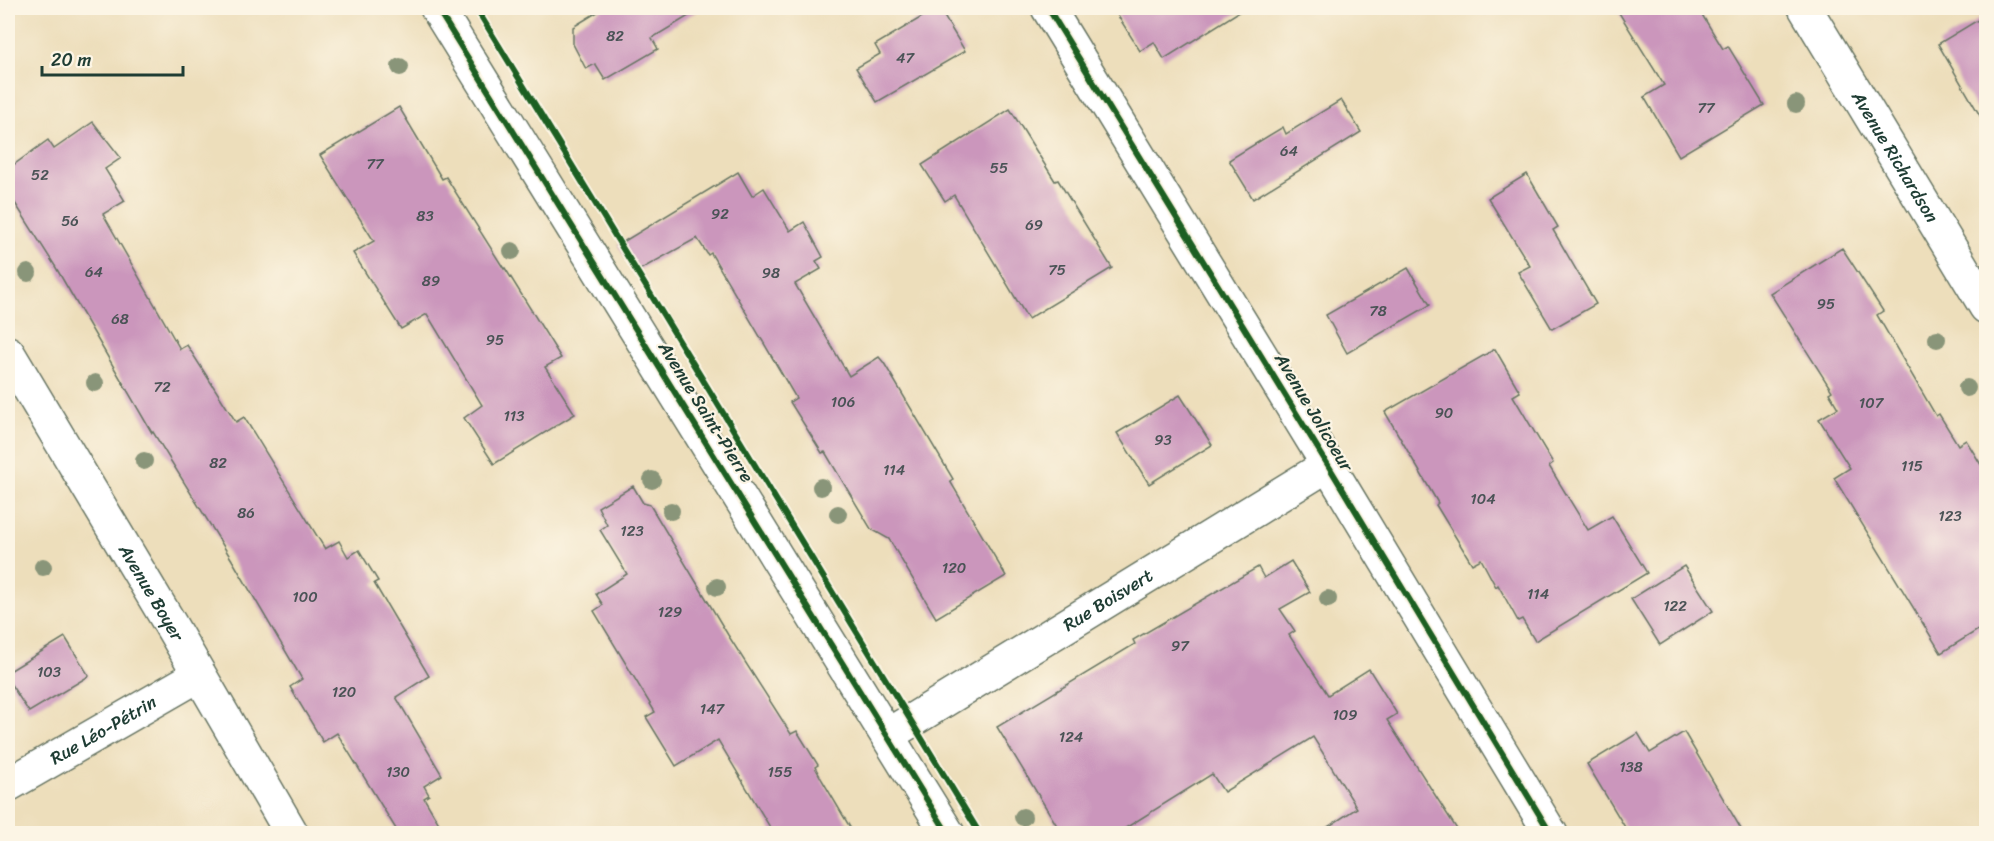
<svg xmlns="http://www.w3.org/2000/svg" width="1994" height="841" font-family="Sriracha,sans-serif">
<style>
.building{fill:#cb96bc}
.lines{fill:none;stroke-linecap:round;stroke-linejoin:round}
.minor-casing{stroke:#677563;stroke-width:36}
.minor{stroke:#fff;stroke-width:33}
.cycleway-casing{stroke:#fcf5e5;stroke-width:10}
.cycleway{stroke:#1b5e20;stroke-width:6}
.tree{fill:#899579}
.labels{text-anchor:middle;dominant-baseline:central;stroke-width:4.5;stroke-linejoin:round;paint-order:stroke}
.number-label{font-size:15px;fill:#4a5356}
.street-label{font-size:18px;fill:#1f3d34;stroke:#fcf5e5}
</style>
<rect width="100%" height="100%" fill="#fcf5e5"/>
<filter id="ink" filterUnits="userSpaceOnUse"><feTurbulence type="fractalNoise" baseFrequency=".0167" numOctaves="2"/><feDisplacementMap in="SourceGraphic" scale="12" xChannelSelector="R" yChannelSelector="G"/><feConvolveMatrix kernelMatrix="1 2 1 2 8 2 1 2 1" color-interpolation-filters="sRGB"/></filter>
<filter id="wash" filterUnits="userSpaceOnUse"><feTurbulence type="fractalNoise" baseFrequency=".008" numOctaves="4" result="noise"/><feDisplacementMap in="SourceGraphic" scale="24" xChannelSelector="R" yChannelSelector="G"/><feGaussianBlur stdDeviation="1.35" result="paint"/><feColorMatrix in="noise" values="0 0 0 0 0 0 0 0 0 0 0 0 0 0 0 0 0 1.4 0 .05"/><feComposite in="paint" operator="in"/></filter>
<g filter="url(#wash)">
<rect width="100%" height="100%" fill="#eddebb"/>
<g id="blocks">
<!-- building -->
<g class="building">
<path d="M604 8H702L652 38 658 49 605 80 595 64 586 69 573 44V27Z"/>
<path d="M937 8H939L965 51 877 102 856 68 880 54 875 45Z"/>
<path d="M1113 8H1245L1164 59 1154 42 1140 51Z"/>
<path d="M1616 8H1698L1723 49 1728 46 1764 105 1679 156 1644 97 1664 85Z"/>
<path d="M1986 15V126L1938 44Z"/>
<path d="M1341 100 1361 132 1253 199 1229 160 1283 127 1286 134Z"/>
<path d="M399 107 442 179 446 177 504 269 505 268 561 358 545 367 575 414 494 464 464 418 482 405 427 314 401 329 353 253 374 241 320 155Z"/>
<path d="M1010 109 1055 181 1058 180 1112 268 1028 319 954 195 945 201 922 165Z"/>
<path d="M93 122 121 158 105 169 125 201 103 214 180 349 187 345 236 422 244 417 325 549 339 541 348 557 359 550 378 581 374 583 429 676 396 697 442 775 424 786 429 795 424 798 445 834H399L337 733 323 742 290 687 302 679 232 560 153 432 152 433 55 266 8 192V169L48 140 54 149Z"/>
<path d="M738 172 752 196 764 188 790 231 804 222 823 257 816 261 821 269 795 284 849 376 879 357 884 363 953 479 950 481 1006 576 936 618 889 539 871 529 825 452 822 453 790 402 796 398 711 253 708 255 697 238 634 273 618 245Z"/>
<path d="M1527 174 1558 227 1553 230 1596 304 1552 329 1518 272 1530 266 1488 198Z"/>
<path d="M1842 248 1883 311 1877 315 1936 416 1939 414 1958 445 1966 440 1986 473V625L1941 653 1834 478 1850 468 1819 419 1838 408 1829 393 1832 391 1770 293Z"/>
<path d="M1408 268 1430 305 1347 353 1326 315Z"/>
<path d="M1495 349 1520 392 1513 396 1553 463 1549 466 1588 530 1612 516 1647 573 1535 641 1522 619 1518 621 1498 585 1496 587 1481 559 1472 564 1436 505 1438 503 1385 412Z"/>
<path d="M1180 395 1212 445 1149 484 1117 433Z"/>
<path d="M633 486 643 503 650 505 728 635 791 734 797 731 818 765 815 767 822 780 854 834H774L718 740 676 766 646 717 655 712 594 611 603 605 596 594 627 574 600 530 607 525 598 507Z"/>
<path d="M1291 561 1310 592 1280 609 1295 631 1289 635 1328 695 1369 669 1397 714 1387 720 1460 834H1317L1357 808 1313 737 1224 792 1212 774 1116 834H1062L997 727 1135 644 1133 640 1258 567 1264 578Z"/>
<path d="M1684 566 1713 611 1660 645 1631 599Z"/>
<path d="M65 637 89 676 29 712 8 680V672Z"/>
<path d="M1684 732 1744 834H1629L1587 764 1638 733 1650 753Z"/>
</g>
</g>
</g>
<g filter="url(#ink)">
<use href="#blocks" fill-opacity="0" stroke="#677563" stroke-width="1.5"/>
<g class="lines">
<!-- minor casing -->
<g class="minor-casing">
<g id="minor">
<path d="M437 8 948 834"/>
<path d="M1048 8 1328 465 1551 834"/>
<path id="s1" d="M1805 8 1986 307"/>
<path id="s2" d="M8 353 166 617 292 834"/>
<path id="s3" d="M888 735 1328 465"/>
<path id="s4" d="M8 785 199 675"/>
</g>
</g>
<!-- minor -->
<use href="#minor" class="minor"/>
<!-- cycleway casing -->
<g class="cycleway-casing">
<g id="cycleway">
<path d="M437 8 948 834"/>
<path d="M476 8 980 834"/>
<path d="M1048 8 1328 465 1551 834"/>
</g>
</g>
<!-- cycleway -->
<use href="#cycleway" class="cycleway"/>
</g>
<!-- trees -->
<g class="tree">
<circle cx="400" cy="67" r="9"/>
<circle cx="1796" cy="104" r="9"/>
<circle cx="512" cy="251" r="9"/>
<circle cx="28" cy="273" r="9"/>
<circle cx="1937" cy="339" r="9"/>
<circle cx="95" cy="383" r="9"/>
<circle cx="1967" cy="388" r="9"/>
<circle cx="144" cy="461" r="9"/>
<circle cx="652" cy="480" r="9"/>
<circle cx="821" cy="487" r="9"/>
<circle cx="671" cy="511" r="9"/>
<circle cx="838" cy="514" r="9"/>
<circle cx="43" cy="567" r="9"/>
<circle cx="717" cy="587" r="9"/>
<circle cx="1328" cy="599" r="9"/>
<circle cx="1023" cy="817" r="9"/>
</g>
</g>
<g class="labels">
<!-- number labels -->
<g class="number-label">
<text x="615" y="36">82</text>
<text x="905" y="58">47</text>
<text x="1706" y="108">77</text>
<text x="1289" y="151">64</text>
<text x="375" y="164">77</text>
<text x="999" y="168">55</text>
<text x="40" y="175">52</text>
<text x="720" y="214">92</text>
<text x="425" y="216">83</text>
<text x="70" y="221">56</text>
<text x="1034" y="225">69</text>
<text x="1057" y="270">75</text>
<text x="94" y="272">64</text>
<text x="771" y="273">98</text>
<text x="431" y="281">89</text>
<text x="1826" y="304">95</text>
<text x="1378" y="311">78</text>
<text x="120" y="319">68</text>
<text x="495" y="340">95</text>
<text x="162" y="387">72</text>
<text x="843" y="402">106</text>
<text x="1871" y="403">107</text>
<text x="1444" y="413">90</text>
<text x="514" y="416">113</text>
<text x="1163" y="440">93</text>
<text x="218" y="463">82</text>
<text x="1912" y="466">115</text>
<text x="894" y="470">114</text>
<text x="1483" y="499">104</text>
<text x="246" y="513">86</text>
<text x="1950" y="516">123</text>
<text x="632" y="531">123</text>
<text x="954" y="568">120</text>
<text x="1538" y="594">114</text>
<text x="305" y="597">100</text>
<text x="1675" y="606">122</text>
<text x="670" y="612">129</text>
<text x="1180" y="646">97</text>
<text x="49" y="672">103</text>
<text x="344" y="692">120</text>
<text x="712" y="709">147</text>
<text x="1345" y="715">109</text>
<text x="1071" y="737">124</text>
<text x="1631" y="767">138</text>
<text x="398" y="772">130</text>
<text x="780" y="772">155</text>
</g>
<!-- street labels -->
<g class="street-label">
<text stroke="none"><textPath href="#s1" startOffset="174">Avenue Richardson</textPath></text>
<text transform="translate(706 412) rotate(58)">Avenue Saint-Pierre</text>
<text transform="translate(1314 412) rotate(59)">Avenue Jolicoeur</text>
<text stroke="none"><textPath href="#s2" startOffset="279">Avenue Boyer</textPath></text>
<text stroke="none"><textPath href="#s3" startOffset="258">Rue Boisvert</textPath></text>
<text stroke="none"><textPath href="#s4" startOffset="110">Rue Léo-Pétrin</textPath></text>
</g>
</g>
<!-- margin -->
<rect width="1994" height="841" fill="none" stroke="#fcf5e5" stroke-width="30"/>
<!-- scale -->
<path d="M42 66v9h141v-9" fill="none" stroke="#1f3d34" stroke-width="3"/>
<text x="51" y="66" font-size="18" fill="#1f3d34" stroke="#fcf5e5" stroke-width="4.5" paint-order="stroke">20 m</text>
</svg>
